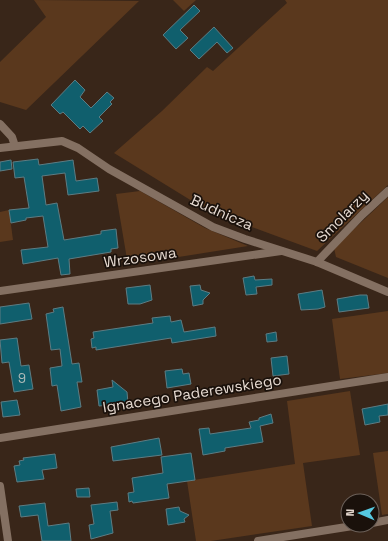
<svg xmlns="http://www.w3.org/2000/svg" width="388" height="541" font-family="'Space Grotesk',sans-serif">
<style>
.green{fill:#5a381d}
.building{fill:#105f6d;stroke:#5d7c83}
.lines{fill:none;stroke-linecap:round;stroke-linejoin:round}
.minor{stroke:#847062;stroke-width:8}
.labels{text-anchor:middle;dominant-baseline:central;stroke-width:3.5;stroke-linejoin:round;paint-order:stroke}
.number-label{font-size:13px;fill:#b0bbb8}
.street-label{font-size:15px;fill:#e6dad1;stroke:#1a110b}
</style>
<rect width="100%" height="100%" fill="#392619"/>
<!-- green -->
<g class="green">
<path d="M34 0 139 1 26 110 0 102V62L46 17Z"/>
<path d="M173 0H196L184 11Z"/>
<path d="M285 0H388V185L317 251 219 215 192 201 114 153 162 111 207 67 213 71 287 3Z"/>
<path d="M140 191 205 228 248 246 128 265 116 194Z"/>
<path d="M388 197V278L336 257 334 248Z"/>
<path d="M9 210 13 240 0 242V212Z"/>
<path d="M388 311V373L340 379 332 319Z"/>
<path d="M350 391 360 455 303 463 312 526 211 541H196L187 481 295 464 287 401Z"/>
<path d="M388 451V514L382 515 373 453Z"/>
</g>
<!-- building -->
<g class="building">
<path d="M194 5 200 11 180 30 188 38 176 49 163 35Z"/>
<path d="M214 27 233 48 227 53 217 42 199 59 190 50Z"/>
<path d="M75 80 85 90 80 97 91 108 107 92 114 98 110 102 112 104 99 117 103 121 90 133 83 126 80 129 63 112 60 114 51 105Z"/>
<path d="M38 159 39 165 73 160 76 181 97 178 99 191 68 195 65 173 42 176 46 205 57 203 64 240 101 234V231L116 229 118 248 111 249V252L69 259 70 274 61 275 58 258 23 264 21 250 48 247 43 216 26 218V220L11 223 9 210 29 208 24 177 15 178 13 162Z"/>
<path d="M11 160 12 169 0 171V162Z"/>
<path d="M254 276 255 280 272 279V285L256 287 257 294 246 295 243 278Z"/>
<path d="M150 285 152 300 140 304H128L126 288Z"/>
<path d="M200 285 201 290 210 293 203 300V304L193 306 190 286Z"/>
<path d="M322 290 325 307 318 309 301 310 298 294Z"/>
<path d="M360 295H367L369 308 339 312 337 299Z"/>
<path d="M29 303 32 319 0 324V307Z"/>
<path d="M63 307 72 364 79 363 82 382H77L81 407 61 411 57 385 52 386 50 368 62 366 60 349 51 350 46 314 54 312 53 309Z"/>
<path d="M170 316 171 322 181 320 184 332 215 327 216 336 172 343 171 338 96 350V347L92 348 91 339 94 338 93 332 153 323 152 318Z"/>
<path d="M276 332 277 341 267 342 266 334Z"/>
<path d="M17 338 21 366 29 365 33 389 14 392 9 362 2 363 0 340Z"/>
<path d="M287 356 289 374 273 376 271 358Z"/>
<path d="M182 369 183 374 189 373 191 384 167 388 165 371Z"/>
<path d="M112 380 127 392 128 403 99 406 97 390 113 387Z"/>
<path d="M17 400 20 415 3 417 1 402Z"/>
<path d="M388 404V415L379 416 380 422 365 425 362 409Z"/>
<path d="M271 414 273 423 260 426 263 442 225 448V451L203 455 199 429 209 428 210 434 251 428 249 422 259 420V418Z"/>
<path d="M159 438 162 455 113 461 111 447Z"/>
<path d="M191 453 195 480 167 484 169 498 133 503 132 501 129 502 128 493 134 492 132 478 163 473 161 457Z"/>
<path d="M55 454 57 468 42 470 44 479 17 482 14 466 20 465 19 461 24 460 23 458Z"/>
<path d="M89 488 90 497H77L76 489Z"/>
<path d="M117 502 118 510 110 511 113 533 91 539 89 525 94 524 91 505Z"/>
<path d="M45 503 48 526 69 523 71 541H42L38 515 21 517 19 506Z"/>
<path d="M179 507 180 511 189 515 184 519 185 522 168 525 166 509Z"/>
</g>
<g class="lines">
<!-- minor -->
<g class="minor">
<path d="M0 124 12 137 15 146"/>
<path d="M0 148 62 141 78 148 109 169 213 227 245 239 317 262 388 292"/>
<path d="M317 262 362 215 388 191"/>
<path d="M0 291 281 251"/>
<path d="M0 438 388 377"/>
<path d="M0 486 8 541"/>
<path d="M372 523 388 520"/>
<path d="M258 541 359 525"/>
</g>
</g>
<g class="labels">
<!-- number labels -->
<g class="number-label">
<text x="22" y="378">9</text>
</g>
<!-- street labels -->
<g class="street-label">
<text transform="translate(222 212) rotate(24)">Budnicza</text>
<text transform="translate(342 216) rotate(-45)">Smolarzy</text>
<text transform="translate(140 257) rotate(-8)">Wrzosowa</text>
<text transform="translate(192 393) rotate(-9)">Ignacego Paderewskiego</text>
</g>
</g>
<!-- north arrow -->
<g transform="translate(360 513) rotate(272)"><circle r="19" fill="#1a110b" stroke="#6c615a"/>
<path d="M0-3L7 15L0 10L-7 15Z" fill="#56c9e1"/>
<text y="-6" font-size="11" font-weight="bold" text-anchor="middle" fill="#e6dad1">N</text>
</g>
</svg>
